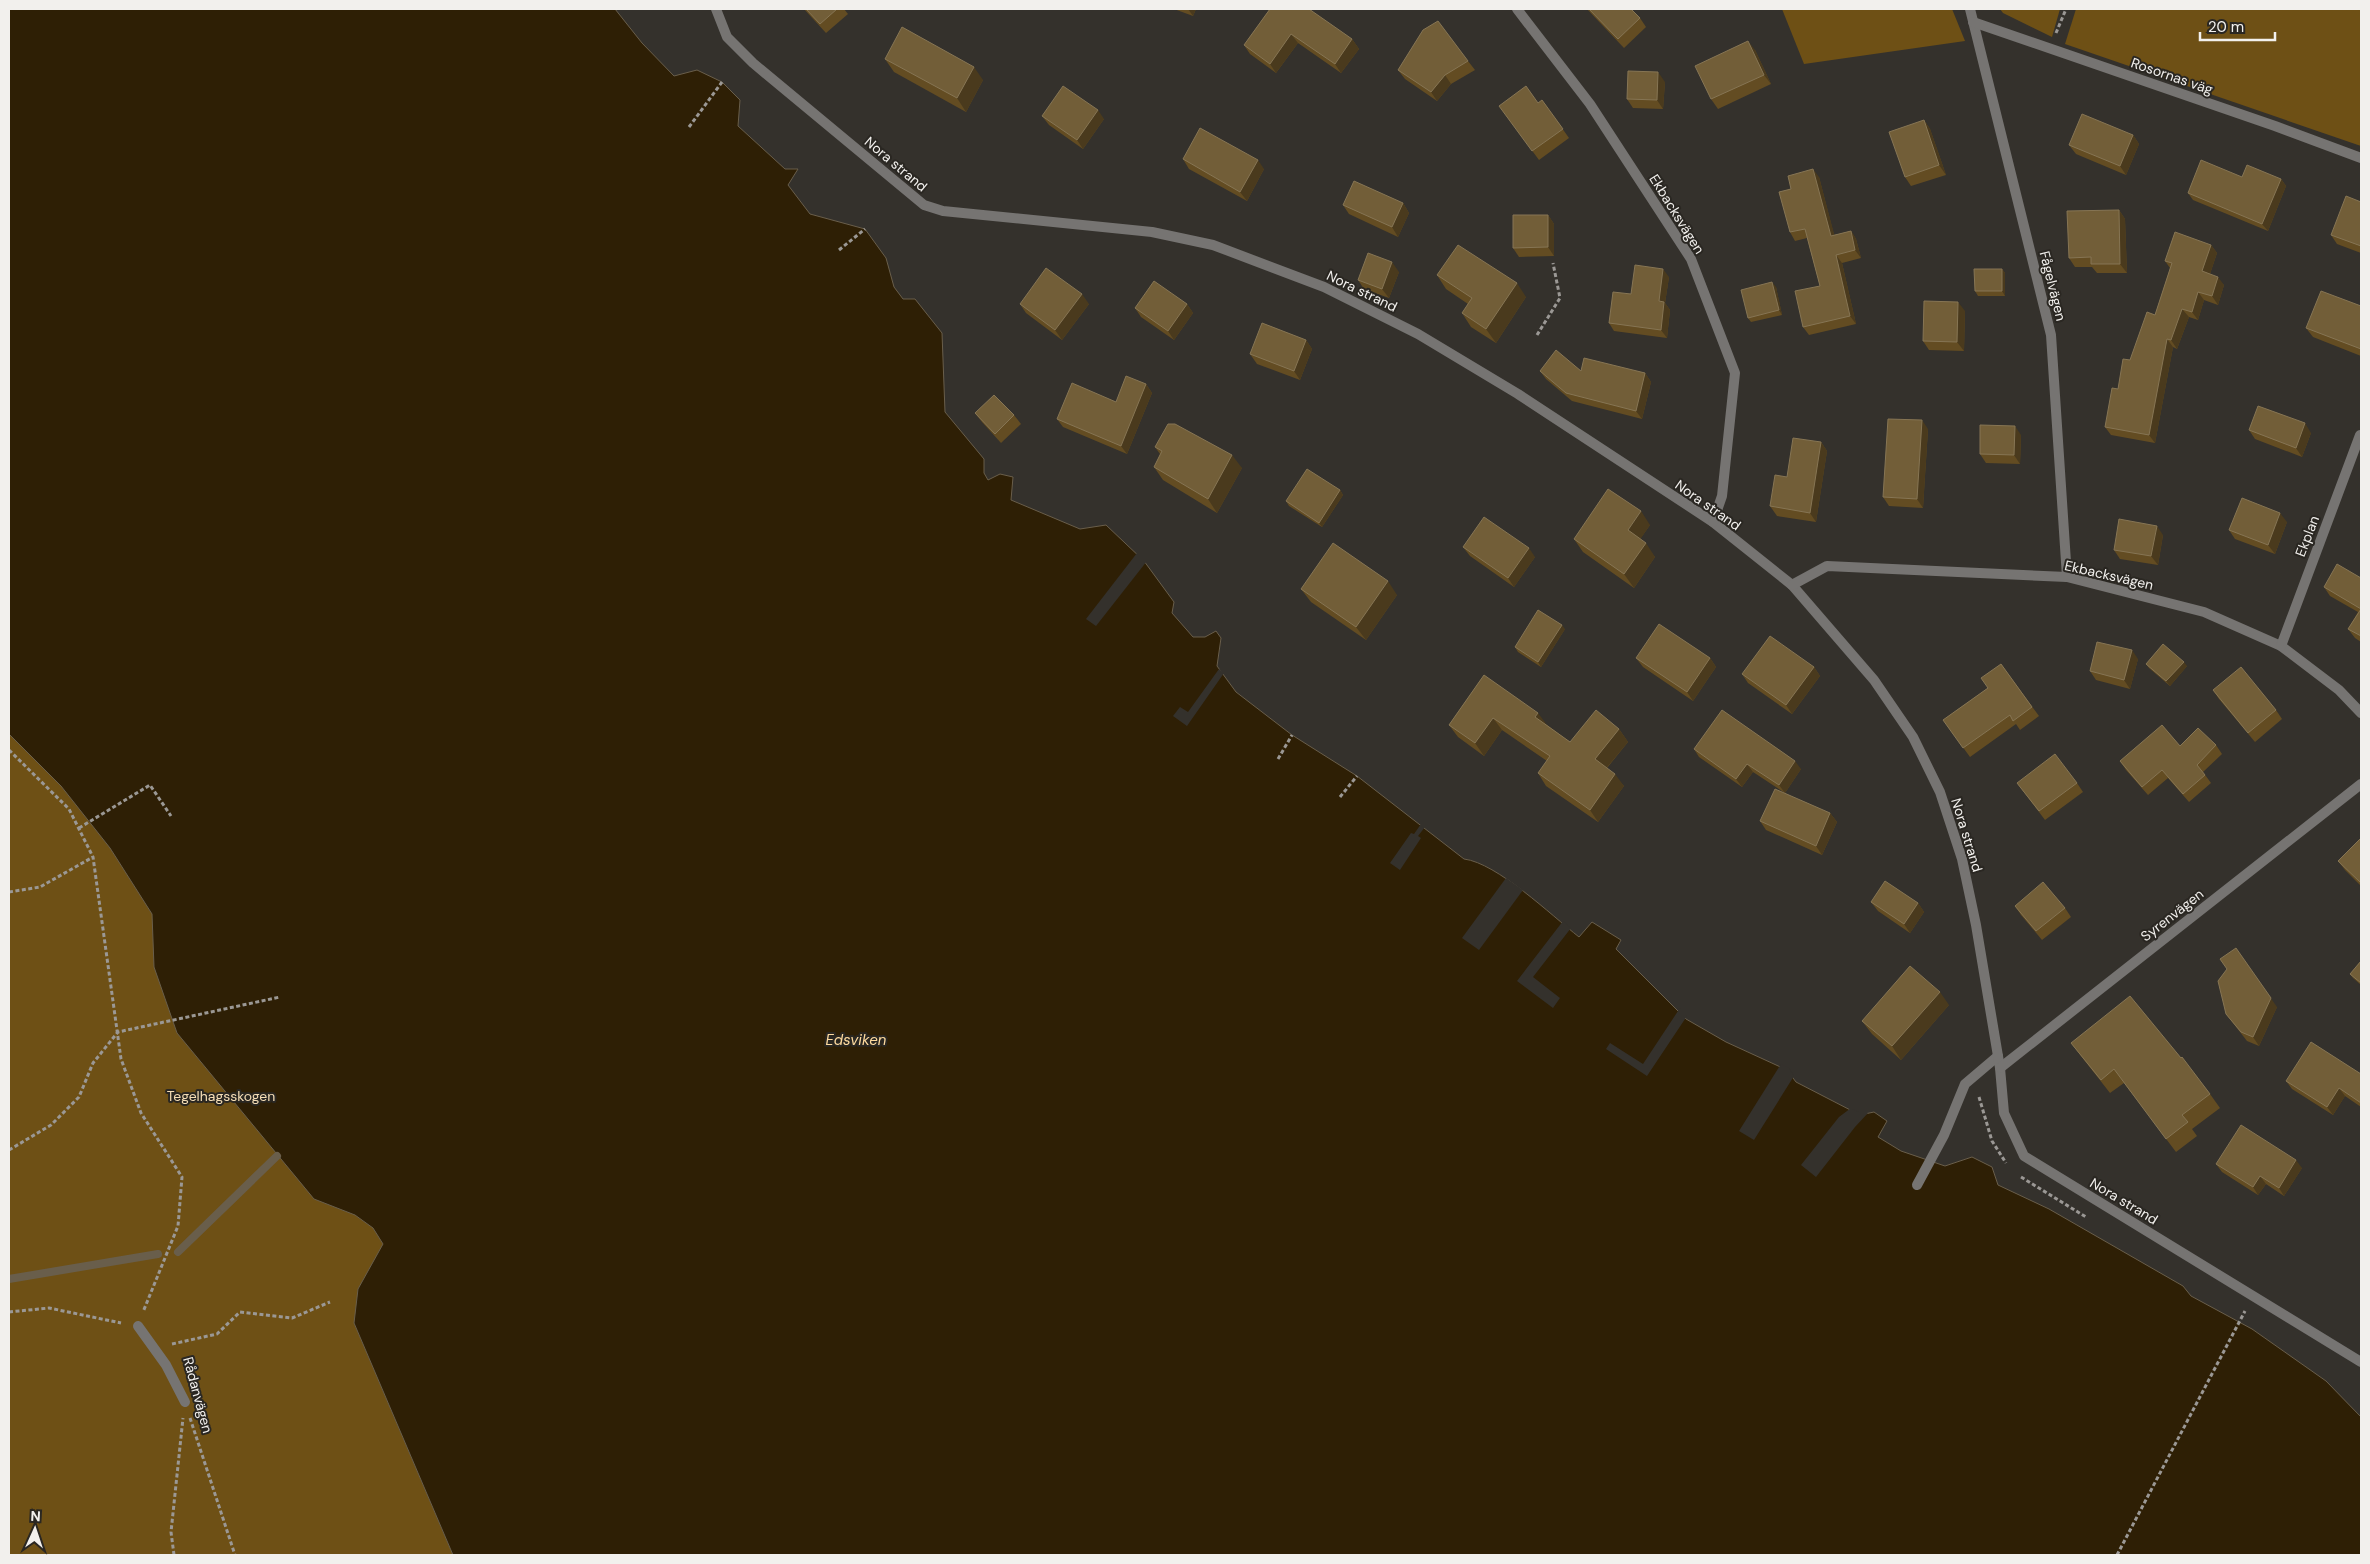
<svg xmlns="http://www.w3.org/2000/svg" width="2370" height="1564" font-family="'DM Sans',sans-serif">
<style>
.green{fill:#6e5015}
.water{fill:#2e1f05;stroke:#695e4b}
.pier{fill:#34312c}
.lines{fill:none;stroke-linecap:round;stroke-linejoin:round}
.stream{stroke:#695e4b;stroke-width:8}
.path{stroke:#9b9895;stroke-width:3;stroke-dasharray:4 2.5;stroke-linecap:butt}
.lane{stroke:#767472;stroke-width:10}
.street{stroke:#767472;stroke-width:10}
.wall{fill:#634c22}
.shaded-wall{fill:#4a3a1d}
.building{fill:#725e38;stroke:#867554}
.labels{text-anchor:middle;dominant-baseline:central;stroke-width:4;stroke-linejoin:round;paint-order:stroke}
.street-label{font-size:14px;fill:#f2f0ed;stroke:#2a2722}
.park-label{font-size:14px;fill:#f6deb6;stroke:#2a2722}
.water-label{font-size:15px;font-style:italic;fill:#feda9e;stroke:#2a2722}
</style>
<rect width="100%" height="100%" fill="#34312c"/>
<!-- green -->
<g class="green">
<path d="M1782 9H1952L1965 41 1804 64Z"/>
<path d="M2000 9H2060L2052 37 2003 13Z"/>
<path d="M2076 9H2361V146L2065 44Z"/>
<path d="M9 398 583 1257 354 1323 453 1555H9Z"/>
</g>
<!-- water -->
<path class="water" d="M9 9H615L642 43 674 76 697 70 722 82 740 100 738 126 785 169H798L788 185 810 214 865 229 886 258 894 287 903 299H915L942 333 945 412 984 459V473L988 480 1000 474 1013 477 1011 500 1080 529 1106 525 1144 561 1174 602 1172 613 1193 637H1205L1216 631 1221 638 1217 666 1236 692 1292 735 1357 776 1464 859C1497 863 1551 915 1579 937L1592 922 1621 940 1616 949 1686 1019 1726 1042 1787 1070 1796 1082 1860 1115 1874 1112 1887 1121 1878 1137 1901 1151 1945 1166 1972 1157 1992 1167 1998 1185 2049 1209 2183 1286 2191 1296 2252 1329 2326 1381 2361 1417V1555H453L354 1323 358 1289 383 1244 373 1228 355 1215 314 1199 177 1033 154 967 152 914 110 848 61 786 9 734Z"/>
<!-- pier -->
<g class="pier">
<path d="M1137 553 1147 561 1096 626 1086 619Z"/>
<path d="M1219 669 1224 673 1187 726 1173 716 1180 707 1188 712Z"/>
<path d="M1421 824 1425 827 1418 836 1421 838 1400 870 1390 863 1411 833 1414 834Z"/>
<path d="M1506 878 1523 890 1479 950 1462 938Z"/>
<path d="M1563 921 1571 928 1533 977 1560 998 1553 1008 1517 981Z"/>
<path d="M1680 1008 1687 1016 1647 1076 1606 1049 1610 1043 1643 1064Z"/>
<path d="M1781 1064 1789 1068 1794 1076 1754 1140 1739 1131Z"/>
<path d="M1851 1108 1860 1113H1868L1855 1127 1816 1177 1801 1165 1839 1117Z"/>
</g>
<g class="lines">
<!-- stream -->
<g class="stream">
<path d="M178 1252 277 1156"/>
<path d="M9 1279 158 1254"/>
</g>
<!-- path -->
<g class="path">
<path d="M2056 33 2066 9"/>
<path d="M689 127 722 82"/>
<path d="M839 250 865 229"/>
<path d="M1537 335 1560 298 1553 263"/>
<path d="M9 750 69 809 93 857 121 1059 141 1113 182 1177 178 1226 143 1312"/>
<path d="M1278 759 1292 735"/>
<path d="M1340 797 1357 776"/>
<path d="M79 828 150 785 171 816"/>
<path d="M9 892 40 887 93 857"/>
<path d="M1979 1097 1992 1141 2006 1163"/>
<path d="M9 1150 51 1125 79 1097 93 1063 118 1032 280 997"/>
<path d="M2021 1177 2086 1217"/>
<path d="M9 1312 49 1308 121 1323"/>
<path d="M172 1344 217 1334 240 1312 292 1318 330 1302"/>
<path d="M190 1418 235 1555"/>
<path d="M174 1555 171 1532 183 1418"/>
<path d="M2117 1555 2245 1311"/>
</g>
<!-- lane -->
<g class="lane">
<path d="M1917 1185 1944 1135 1965 1084 1998 1056"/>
<path d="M138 1326 166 1365 185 1402"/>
</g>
<!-- street -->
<g class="street">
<path d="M716 9 727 37 753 63 924 205 943 211 1152 232 1213 245 1324 287 1418 334 1518 394 1713 522 1792 585 1874 680 1913 737 1940 792 1962 859 1976 925 2000 1068 2004 1113 2024 1156 2361 1362"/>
<path d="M1517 9 1590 104 1691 259 1735 373 1722 496 1713 522"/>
<path d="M1970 9 2051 335 2067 577"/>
<path d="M1973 22 2275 126 2361 158"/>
<path d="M1792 585 1827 566 2067 577 2204 612 2281 646 2339 690 2361 713"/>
<path d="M2281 646 2360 435"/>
<path d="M2000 1068 2361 784"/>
</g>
</g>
<!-- wall -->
<g class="wall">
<path d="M804 9H844L848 14 826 33Z"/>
<path d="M1174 9H1196L1193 16Z"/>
<path d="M1270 9 1352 39 1359 49 1341 73 1298 43 1276 73 1250 54 1244 45Z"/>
<path d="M1587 9H1631L1640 18 1646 27 1624 48Z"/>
<path d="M1755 50 1771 84 1718 109 1711 99Z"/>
<path d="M885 59 983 80 966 112 894 72Z"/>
<path d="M1468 61 1475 70 1451 84 1437 101 1405 79 1398 70Z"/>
<path d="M1665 82 1663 109 1633 108 1627 99Z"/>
<path d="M1542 100 1569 138 1539 160 1499 106 1538 103Z"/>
<path d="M1042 116 1104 119 1083 149 1049 125Z"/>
<path d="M1924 120 1930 129 1946 175 1911 186 1905 177Z"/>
<path d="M2133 135 2139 144 2126 175 2076 154 2069 145Z"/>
<path d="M1183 159 1264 169 1247 201 1189 169Z"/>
<path d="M1819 177 1834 235 1851 231 1856 239 1861 258 1842 263 1856 324 1809 335 1803 327 1820 286 1807 238 1795 241 1790 232 1791 189Z"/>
<path d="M2242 177 2281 179 2286 186 2268 231 2193 200 2188 193Z"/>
<path d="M2361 202V253L2337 244 2331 235Z"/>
<path d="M1403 203 1409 213 1398 237 1349 214 1343 205Z"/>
<path d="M2119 210 2125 219 2127 273H2097L2092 267H2075L2069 258Z"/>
<path d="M1548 215 1554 224V256L1519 257 1513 248Z"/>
<path d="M2211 245 2217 253 2210 274 2224 285 2218 305 2204 300 2198 320 2189 317 2177 349 2173 347 2155 443 2111 435 2105 427 2118 389 2130 360 2155 315 2170 268 2165 261Z"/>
<path d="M2002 269 2005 273V296H1978L1975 291Z"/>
<path d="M1399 272 1389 298 1364 289 1358 280Z"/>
<path d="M1437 275 1526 297 1496 343 1471 327 1462 313 1468 304 1446 289Z"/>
<path d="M1669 277 1665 303 1670 310 1667 338 1614 331 1609 323 1631 294Z"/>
<path d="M1776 287 1782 315 1751 322 1748 318Z"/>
<path d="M1020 304H1089L1062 340 1026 313Z"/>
<path d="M1187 304 1193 313 1174 340 1141 317 1135 308Z"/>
<path d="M2361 306V356L2313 337 2306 328Z"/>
<path d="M1965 311 1964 351 1929 350 1923 341Z"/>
<path d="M1306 340 1312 349 1300 380 1257 364 1250 354Z"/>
<path d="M1540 371H1581L1645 373 1651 382 1642 419 1572 401 1546 379Z"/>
<path d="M1146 384 1152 393 1127 454 1063 427 1057 419 1116 402Z"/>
<path d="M975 413 1014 415 1021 424 1001 443 982 422Z"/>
<path d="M1928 429 1923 508 1889 506 1883 497Z"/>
<path d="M2249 430 2311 433 2302 457 2255 439Z"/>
<path d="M2021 435 2020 464 1986 463 1980 454Z"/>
<path d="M1821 442 1827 451 1816 522 1777 516 1770 506 1787 477Z"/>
<path d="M1155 447 1242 468 1217 513 1163 480 1154 467 1160 454Z"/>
<path d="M1340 490 1343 495 1322 527 1289 506 1286 501Z"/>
<path d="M2287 522 2275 554 2235 539 2229 530Z"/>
<path d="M1650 525 1640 539 1655 557 1634 588 1583 552 1574 539Z"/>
<path d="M2163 535 2158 565 2120 559 2114 550Z"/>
<path d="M1463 547 1535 557 1514 587 1470 556Z"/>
<path d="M2361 578V642L2355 638 2348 629 2358 612 2330 596 2324 587Z"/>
<path d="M1301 589 1397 595 1366 640 1311 602Z"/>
<path d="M1565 629 1541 667 1518 652 1515 647Z"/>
<path d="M1636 658H1710L1716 667 1693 701 1643 667Z"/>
<path d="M2138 659 2130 689 2096 680 2090 671Z"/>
<path d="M2001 664 2039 716 2020 730 2016 724 1970 757 1943 720 1988 688Z"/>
<path d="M2146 664 2187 666 2170 686 2149 668Z"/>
<path d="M1814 667 1820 676 1792 714 1748 683 1742 674Z"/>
<path d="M1484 675 1547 725 1570 742 1619 729 1628 742 1607 768 1624 786 1598 822 1546 786 1538 773 1547 761 1502 730 1484 756 1458 737 1449 725Z"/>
<path d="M2213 690 2276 710 2282 719 2255 742 2219 699Z"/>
<path d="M2216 745 2222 754 2203 772 2211 783 2189 802 2168 778 2148 795 2126 770 2120 761 2180 746Z"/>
<path d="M1694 749 1801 769 1785 793 1753 772 1742 787 1699 757Z"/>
<path d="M2017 783H2077L2083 792 2045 820Z"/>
<path d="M1830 813 1837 822 1822 855 1766 830 1760 821Z"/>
<path d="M2361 840V886L2345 870 2338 861Z"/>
<path d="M1871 902 1918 903 1924 912 1910 933 1878 911Z"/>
<path d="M2015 906 2065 908 2071 917 2042 940 2021 915Z"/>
<path d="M2361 961V985L2353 978 2350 974Z"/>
<path d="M1949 1005 1901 1060 1872 1034 1862 1021Z"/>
<path d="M2277 1007 2259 1046 2247 1041 2226 1014Z"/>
<path d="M2071 1043 2181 1058 2210 1094 2220 1108 2192 1129 2197 1136 2176 1152 2124 1083 2110 1093 2081 1056Z"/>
<path d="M2361 1074V1107L2345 1096 2333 1115 2292 1089 2286 1081Z"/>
<path d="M2216 1164 2302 1168 2284 1196 2266 1184 2258 1195 2222 1172Z"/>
</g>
<!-- shaded-wall -->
<g class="shaded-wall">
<path d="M1188 9H1196L1193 16Z"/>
<path d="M1291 34 1298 43 1276 73 1270 64Z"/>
<path d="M1352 39 1359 49 1341 73 1335 64Z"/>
<path d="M1748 41 1755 50 1771 84 1764 75Z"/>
<path d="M974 67 983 80 966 112 957 98Z"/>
<path d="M1658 72 1665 82 1663 109 1657 100Z"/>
<path d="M1445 75 1451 84 1437 101 1431 92Z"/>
<path d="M1098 110 1104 119 1083 149 1077 140Z"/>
<path d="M1924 120 1930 129 1946 175 1939 165Z"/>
<path d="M2133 135 2139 144 2126 175 2120 166Z"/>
<path d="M1258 160 1264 169 1247 201 1240 192Z"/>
<path d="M1813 169 1819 177 1837 245 1831 236Z"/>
<path d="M2281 179 2286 186 2268 231 2262 224Z"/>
<path d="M1403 203 1409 213 1398 237 1392 227Z"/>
<path d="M2119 210 2125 219 2127 273 2120 264Z"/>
<path d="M1548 215 1554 224V256L1548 247Z"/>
<path d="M1851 231 1856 239 1861 258 1855 250Z"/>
<path d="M2211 245 2217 253 2208 280 2202 271Z"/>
<path d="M1836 255 1842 263 1856 324 1850 316Z"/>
<path d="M1392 262 1399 272 1389 298 1382 289Z"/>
<path d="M1663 269 1669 277 1665 303 1670 310 1667 338 1661 330 1659 301Z"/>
<path d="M2002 269 2005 273V296L2002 291Z"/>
<path d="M2218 277 2224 285 2218 305 2212 296Z"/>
<path d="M1772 282 1776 287 1782 315 1779 310Z"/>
<path d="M1517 283 1526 297 1496 343 1486 329Z"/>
<path d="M2198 292 2204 300 2198 320 2192 312Z"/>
<path d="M1082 294 1089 304 1062 340 1055 330Z"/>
<path d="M1958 302 1965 311 1964 351 1957 342Z"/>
<path d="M1187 304 1193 313 1174 340 1168 331Z"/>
<path d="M2182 309 2189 317 2177 349 2171 340Z"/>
<path d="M2167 339 2173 347 2155 443 2149 435Z"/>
<path d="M1306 340 1312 349 1300 380 1294 371Z"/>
<path d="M1645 373 1651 382 1642 419 1636 411Z"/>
<path d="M1146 384 1152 393 1127 454 1121 446Z"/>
<path d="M1922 420 1928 429 1923 508 1917 499Z"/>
<path d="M2305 423 2311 433 2302 457 2296 448Z"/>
<path d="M2015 426 2021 435 2020 464 2014 455Z"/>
<path d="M1821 442 1827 451 1816 522 1810 513Z"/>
<path d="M1232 455 1242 468 1217 513 1208 499Z"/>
<path d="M1340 490 1343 495 1322 527 1319 523Z"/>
<path d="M1641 511 1650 525 1637 544 1628 530Z"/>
<path d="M2280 513 2287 522 2275 554 2268 545Z"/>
<path d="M2157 526 2163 535 2158 565 2151 556Z"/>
<path d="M1646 543 1655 557 1634 588 1624 574Z"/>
<path d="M1529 548 1535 557 1514 587 1508 578Z"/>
<path d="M1388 581 1397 595 1366 640 1356 627Z"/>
<path d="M1562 625 1565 629 1541 667 1538 662Z"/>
<path d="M2132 650 2138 659 2130 689 2124 680Z"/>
<path d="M1710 658 1716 667 1693 701 1687 692Z"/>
<path d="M2184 662 2187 666 2170 686 2166 681Z"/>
<path d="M1814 667 1820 676 1792 714 1786 705Z"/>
<path d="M1538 713 1547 725 1535 717Z"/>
<path d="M1493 718 1502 730 1484 756 1475 743Z"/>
<path d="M1619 729 1628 742 1603 772 1595 759Z"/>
<path d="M1795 761 1801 769 1785 793 1779 785Z"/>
<path d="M1747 764 1753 772 1742 787 1736 779Z"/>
<path d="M1615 774 1624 786 1598 822 1590 810Z"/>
<path d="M1830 813 1837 822 1822 855 1816 846Z"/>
<path d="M1918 903 1924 912 1910 933 1904 924Z"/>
<path d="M2242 957 2277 1007 2259 1046 2253 1037Z"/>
<path d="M1940 992 1949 1005 1901 1060 1892 1046Z"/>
<path d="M2339 1088 2345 1096 2333 1115 2327 1107Z"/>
<path d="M2296 1160 2302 1168 2284 1196 2279 1188Z"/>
<path d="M2260 1176 2266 1184 2258 1195 2253 1187Z"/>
</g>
<!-- building -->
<g class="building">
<path d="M806 9H837L820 24Z"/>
<path d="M1270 9H1309L1352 39 1335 64 1291 34 1270 64 1244 45Z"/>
<path d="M1589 9H1631L1640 18 1618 39Z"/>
<path d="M1438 21 1468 61 1445 75 1431 92 1398 70 1423 30Z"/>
<path d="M902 27 974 67 957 98 885 59Z"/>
<path d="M1748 41 1764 75 1711 99 1695 66Z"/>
<path d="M1628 71 1658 72 1657 100 1627 99Z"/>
<path d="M1063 86 1098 110 1077 140 1042 116Z"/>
<path d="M1526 86 1538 103 1542 100 1563 129 1532 151 1499 106Z"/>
<path d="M2082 114 2133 135 2120 166 2069 145Z"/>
<path d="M1924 120 1939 165 1905 177 1889 132Z"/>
<path d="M1200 128 1258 160 1240 192 1183 159Z"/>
<path d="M2201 160 2242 177 2247 165 2281 179 2262 224 2188 193Z"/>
<path d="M1813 169 1831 236 1851 231 1855 250 1836 255 1850 316 1803 327 1795 291 1820 286 1805 229 1790 232 1779 192 1791 189 1788 176Z"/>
<path d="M1354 181 1403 203 1392 227 1343 205Z"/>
<path d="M2346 196 2361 202V246L2331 235Z"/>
<path d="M2119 210 2120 264H2091V257L2069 258 2067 211Z"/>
<path d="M1513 215H1548V247L1513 248Z"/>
<path d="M2175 232 2211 245 2202 271 2218 277 2212 296 2198 292 2192 312 2182 309 2171 340 2167 339 2149 435 2105 427 2112 388 2118 389 2123 359 2130 360 2147 312 2155 315 2172 263 2165 261Z"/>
<path d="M1458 245 1517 283 1486 329 1462 313 1472 298 1437 275Z"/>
<path d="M1368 253 1392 262 1382 289 1358 280Z"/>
<path d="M1635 265 1663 269 1659 301 1664 302 1661 330 1609 323 1613 292 1631 294Z"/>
<path d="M1046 268 1082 294 1055 330 1020 304Z"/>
<path d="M1974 269H2002V291H1975Z"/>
<path d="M1154 281 1187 304 1168 331 1135 308Z"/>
<path d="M1772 282 1779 310 1748 318 1741 290Z"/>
<path d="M2321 291 2361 306V349L2306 328Z"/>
<path d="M1924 301 1958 302 1957 342 1923 341Z"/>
<path d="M1262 323 1306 340 1294 371 1250 354Z"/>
<path d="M1556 350 1581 371 1584 358 1645 373 1636 411 1566 393 1540 371Z"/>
<path d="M1126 376 1146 384 1121 446 1057 419 1072 383 1116 402Z"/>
<path d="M994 395 1014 415 995 434 975 413Z"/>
<path d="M2258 406 2305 423 2296 448 2249 430Z"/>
<path d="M1888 419 1922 420 1917 499 1883 497Z"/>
<path d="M1168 424H1175L1232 455 1208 499 1154 467 1162 451 1155 447Z"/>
<path d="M1980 425 2015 426 2014 455 1980 454Z"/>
<path d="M1793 438 1821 442 1810 513 1770 506 1775 475 1787 477Z"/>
<path d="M1307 469 1340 490 1319 523 1286 501Z"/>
<path d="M1608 489 1641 511 1628 530 1646 543 1624 574 1574 539Z"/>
<path d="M2242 498 2280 513 2268 545 2229 530Z"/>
<path d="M1484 517 1529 548 1508 578 1463 547Z"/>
<path d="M2119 519 2157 526 2151 556 2114 550Z"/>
<path d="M1333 543 1388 581 1356 627 1301 589Z"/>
<path d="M2337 564 2361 578V636L2348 629 2361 609 2324 587Z"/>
<path d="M1538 610 1562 625 1538 662 1515 647Z"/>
<path d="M1659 624 1710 658 1687 692 1636 658Z"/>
<path d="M1770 636 1814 667 1786 705 1742 674Z"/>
<path d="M2097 642 2132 650 2124 680 2090 671Z"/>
<path d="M2163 644 2184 662 2166 681 2146 664Z"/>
<path d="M2001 664 2032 707 2013 721 2010 715 1963 748 1943 720 1988 688 1981 678Z"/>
<path d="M2241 667 2276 710 2248 733 2213 690Z"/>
<path d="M1484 675 1538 713 1535 717 1570 742 1596 710 1619 729 1595 759 1615 774 1590 810 1538 773 1550 756 1493 718 1475 743 1449 725Z"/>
<path d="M1722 710 1795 761 1779 785 1747 764 1736 779 1694 749Z"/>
<path d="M2162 725 2180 746 2198 728 2216 745 2197 765 2205 775 2183 794 2162 770 2142 787 2120 761Z"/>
<path d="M2055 754 2077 783 2039 811 2017 783Z"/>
<path d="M1775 789 1830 813 1816 846 1760 821Z"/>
<path d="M2360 839 2361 840V883L2338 861Z"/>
<path d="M1885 881 1918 903 1904 924 1871 902Z"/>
<path d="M2043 882 2065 908 2036 931 2015 906Z"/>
<path d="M2236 948 2271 998 2253 1037 2241 1032 2226 1014 2218 981 2227 969 2220 959Z"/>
<path d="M2361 961V983L2350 974Z"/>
<path d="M1910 966 1940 992 1892 1046 1862 1021Z"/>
<path d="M2130 996 2181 1058 2182 1057 2210 1094 2182 1115 2188 1122 2166 1139 2114 1069 2101 1080 2071 1043Z"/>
<path d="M2311 1042 2361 1074V1103L2339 1088 2327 1107 2286 1081Z"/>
<path d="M2241 1125 2296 1160 2279 1188 2260 1176 2253 1187 2216 1164Z"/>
</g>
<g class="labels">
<!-- street labels -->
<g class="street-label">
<text transform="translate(2172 76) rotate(19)">Rosornas väg</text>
<text transform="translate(896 164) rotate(40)">Nora strand</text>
<text transform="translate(1677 214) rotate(58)">Ekbacksvägen</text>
<text transform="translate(2053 286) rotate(76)">Fågelvägen</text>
<text transform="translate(1362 291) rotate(26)">Nora strand</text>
<text transform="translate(1708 505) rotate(35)">Nora strand</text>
<text transform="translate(2307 536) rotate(-69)">Ekplan</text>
<text transform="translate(2109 575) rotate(13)">Ekbacksvägen</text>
<text transform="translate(1967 835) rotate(73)">Nora strand</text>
<text transform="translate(2172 915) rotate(-38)">Syrenvägen</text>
<text transform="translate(2124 1201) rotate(31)">Nora strand</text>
<text transform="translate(198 1395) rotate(75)">Rådanvägen</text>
</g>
<!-- park labels -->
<g class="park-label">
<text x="221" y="1096">Tegelhagsskogen</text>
</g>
<!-- water labels -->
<g class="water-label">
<text x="856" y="1040">Edsviken</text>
</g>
</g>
<!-- border -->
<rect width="2370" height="1564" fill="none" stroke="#f2f0ed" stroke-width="20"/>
<!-- north arrow -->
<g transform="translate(35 1529) rotate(3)" stroke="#2a2722" stroke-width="4" paint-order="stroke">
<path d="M0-4L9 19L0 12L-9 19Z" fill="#f2f0ed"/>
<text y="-8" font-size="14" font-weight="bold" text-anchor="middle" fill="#f2f0ed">N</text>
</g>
<!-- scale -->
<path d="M2200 32v8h75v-8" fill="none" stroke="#f2f0ed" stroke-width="2.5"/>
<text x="2208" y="32" font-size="15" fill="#f2f0ed" stroke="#2a2722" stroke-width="4" paint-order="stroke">20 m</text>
</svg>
